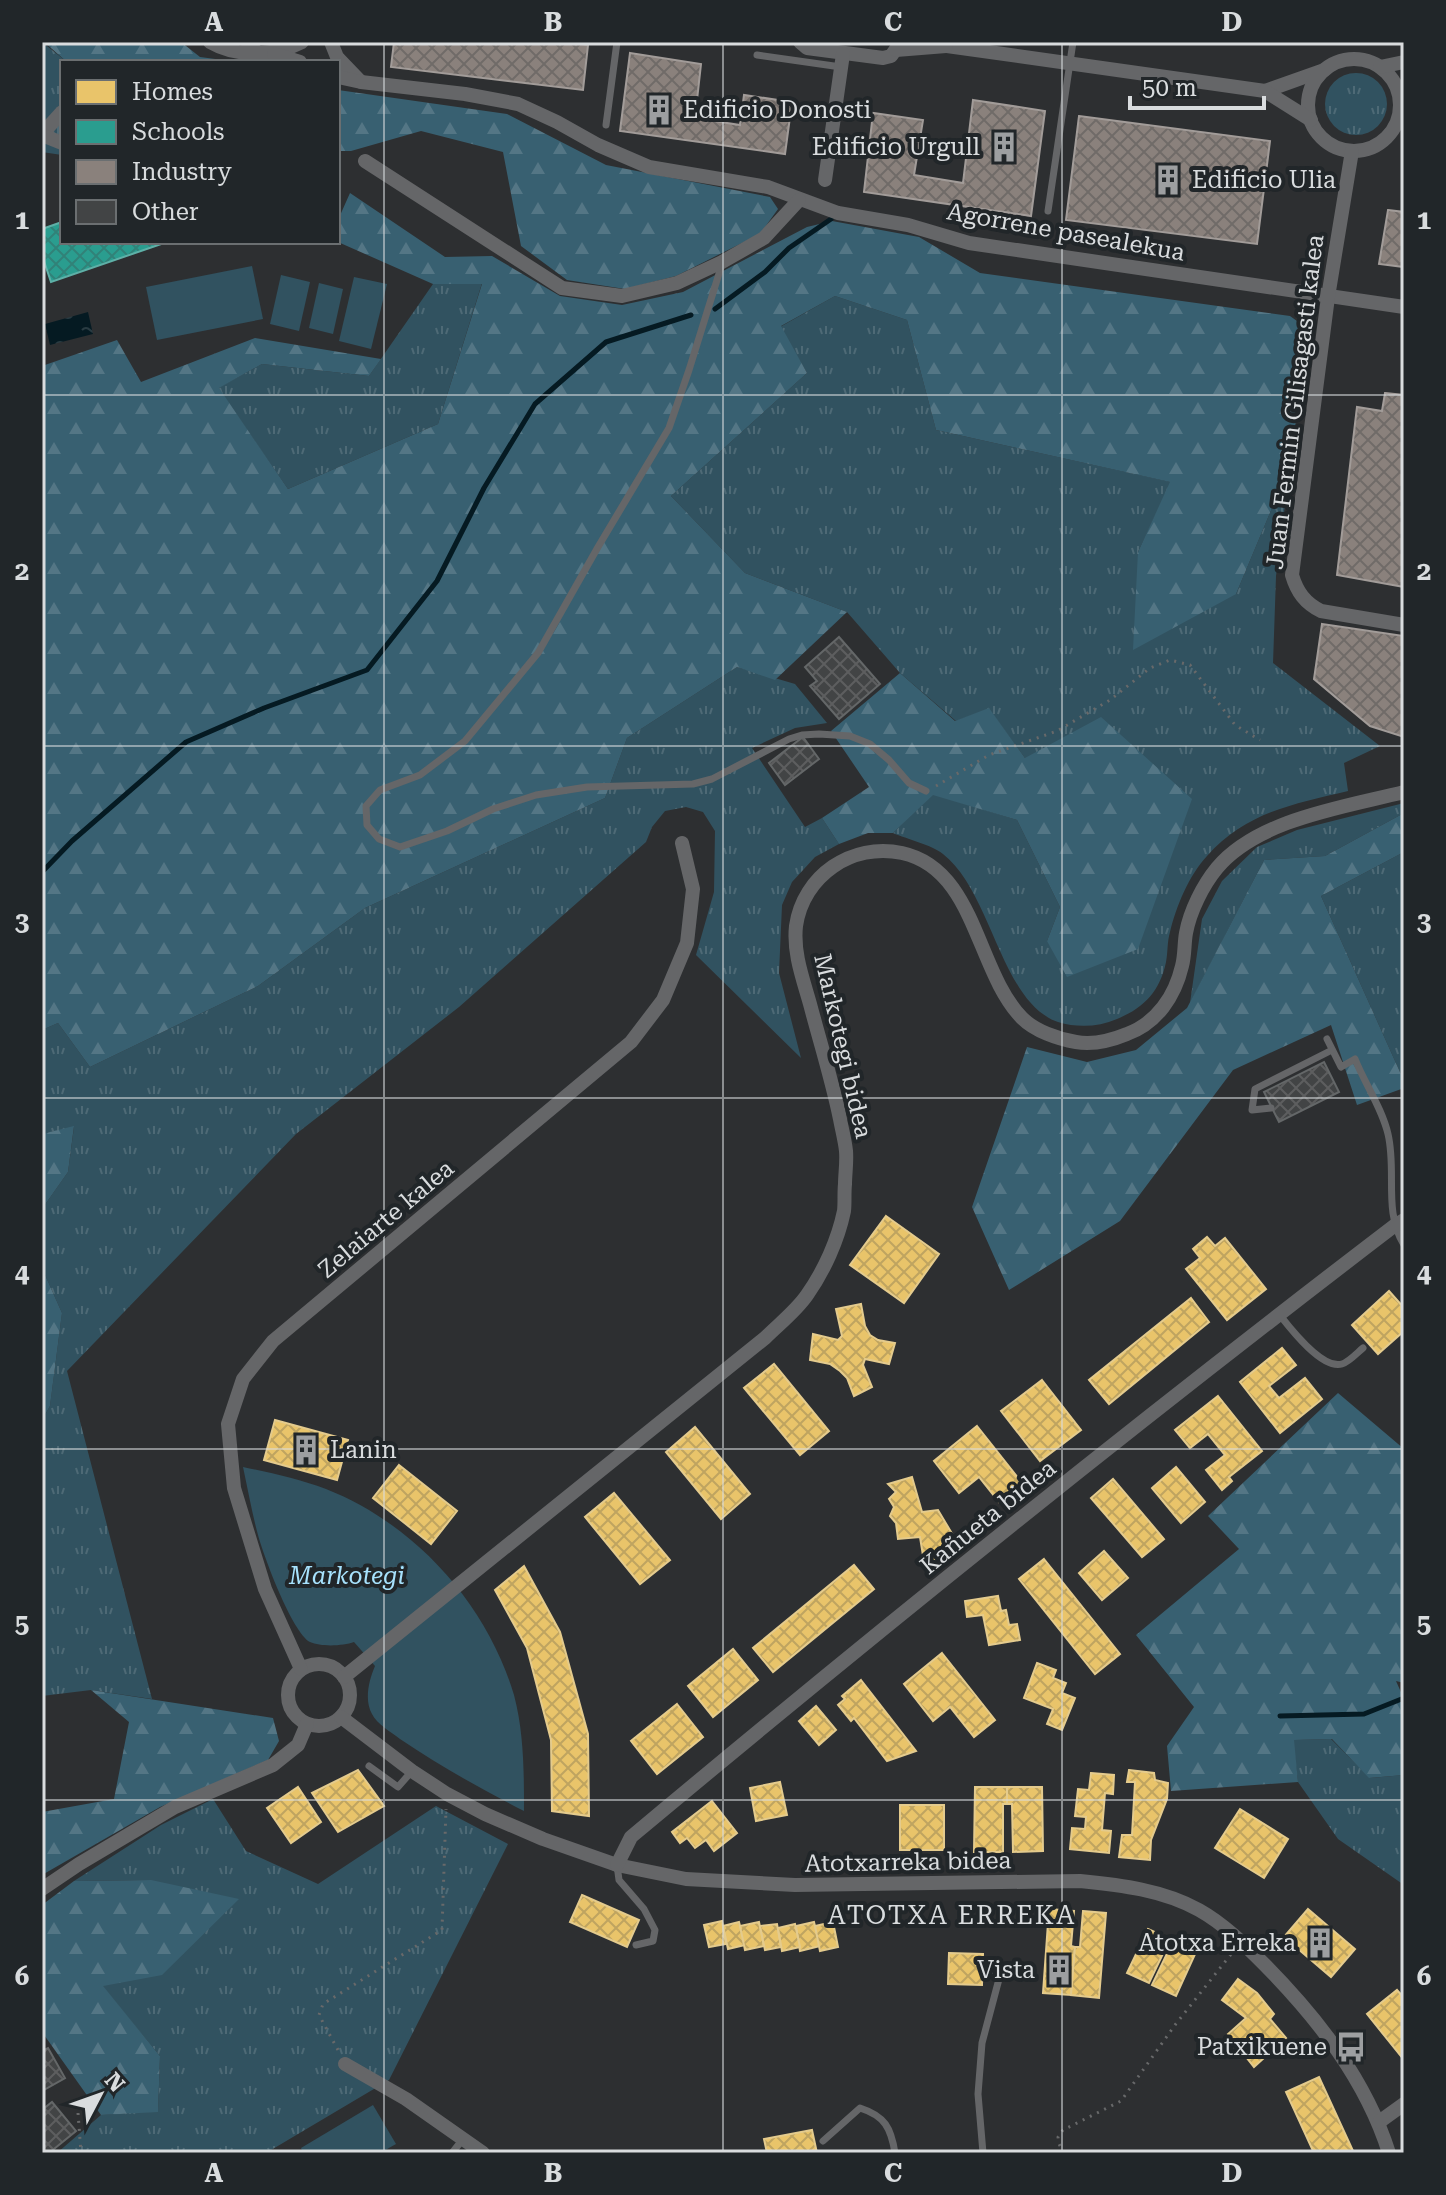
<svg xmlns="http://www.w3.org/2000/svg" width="1446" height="2195" font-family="'Roboto Serif',serif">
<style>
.grass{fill:url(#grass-tufts)}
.forest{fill:url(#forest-firs)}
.park{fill:#315260}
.water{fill:url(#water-ripples)}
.homes{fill:url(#homes-cross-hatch);stroke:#e4cb8d;stroke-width:2}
.schools{fill:url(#schools-cross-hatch);stroke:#5eb0a7;stroke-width:2}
.industry{fill:url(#industry-cross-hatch);stroke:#a29c99;stroke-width:2}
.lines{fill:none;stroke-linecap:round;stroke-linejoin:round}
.stream{stroke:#051a22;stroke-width:5}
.building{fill:url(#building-cross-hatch);stroke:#646768;stroke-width:2}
.path{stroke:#68696a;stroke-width:3;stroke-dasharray:2 6;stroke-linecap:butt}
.service{stroke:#656668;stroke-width:7}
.minor{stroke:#656668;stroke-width:14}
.grid{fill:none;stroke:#d9dcde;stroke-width:2;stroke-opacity:0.55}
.labels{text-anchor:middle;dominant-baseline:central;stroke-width:8;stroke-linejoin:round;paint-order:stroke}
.poi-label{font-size:24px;fill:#d9dcde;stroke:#212629;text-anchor:end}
.street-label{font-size:24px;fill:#d9dcde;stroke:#212629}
.park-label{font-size:24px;font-style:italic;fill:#a7e2fd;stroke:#212629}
.neighbourhood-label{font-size:26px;letter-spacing:2px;fill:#d9dcde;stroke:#212629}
.neatline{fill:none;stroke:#d9dcde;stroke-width:3}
.grid-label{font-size:26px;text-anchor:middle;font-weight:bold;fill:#d9dcde}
</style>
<defs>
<pattern id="grass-tufts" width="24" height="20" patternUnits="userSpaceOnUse" patternTransform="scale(2)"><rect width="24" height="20" fill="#315260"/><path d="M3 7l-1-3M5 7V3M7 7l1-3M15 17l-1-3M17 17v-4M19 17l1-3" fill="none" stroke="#4e6a76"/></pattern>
<pattern id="forest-firs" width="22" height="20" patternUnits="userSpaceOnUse" patternTransform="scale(2)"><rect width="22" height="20" fill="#386071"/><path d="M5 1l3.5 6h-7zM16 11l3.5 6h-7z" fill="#547685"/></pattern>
<pattern id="water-ripples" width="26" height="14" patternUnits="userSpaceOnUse" patternTransform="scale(2)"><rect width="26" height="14" fill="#051a22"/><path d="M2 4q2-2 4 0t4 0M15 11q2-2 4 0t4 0" fill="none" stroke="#293b42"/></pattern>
<pattern id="homes-cross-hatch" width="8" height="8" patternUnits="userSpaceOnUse" patternTransform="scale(2)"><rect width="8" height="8" fill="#e9c46a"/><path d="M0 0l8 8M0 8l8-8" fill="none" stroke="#bfa460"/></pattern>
<pattern id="schools-cross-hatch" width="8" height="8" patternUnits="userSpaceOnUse" patternTransform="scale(2)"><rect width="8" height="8" fill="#2a9d8f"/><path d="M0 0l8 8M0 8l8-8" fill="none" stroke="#318278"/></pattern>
<pattern id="industry-cross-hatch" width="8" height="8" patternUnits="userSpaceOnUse" patternTransform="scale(2)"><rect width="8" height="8" fill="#8a817c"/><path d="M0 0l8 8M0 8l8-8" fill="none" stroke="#706b68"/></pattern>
<pattern id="building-cross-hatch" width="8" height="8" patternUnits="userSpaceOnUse" patternTransform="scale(2)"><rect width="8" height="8" fill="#424445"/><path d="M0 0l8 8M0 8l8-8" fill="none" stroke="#5d5e5f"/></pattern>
</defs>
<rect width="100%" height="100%" fill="#2d2f31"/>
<!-- grass -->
<g class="grass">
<path d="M42 42 67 62H62V155L42 152Z"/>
<circle cx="1356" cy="104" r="31"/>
<path d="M482 283 438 424 288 489 218 388 262 364 369 376 433 284Z"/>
<path d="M835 296 907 320 936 430 1171 482 1138 552 1236 594 1290 465 1276 576 1273 663 1380 746 1344 763 1348 791C1294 804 1246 812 1207 856 1189 875 1176 907 1170 932 1167 942 1168 952 1166 962 1160 991 1144 1008 1117 1019 1098 1027 1078 1028 1058 1022 1001 1003 992 892 943 854 932 845 907 839 893 833L933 794 1017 820 1060 907 1047 941 1138 949 1025 758 989 709 956 721 900 673 847 612 745 573 671 496 807 373 780 327Z"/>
<path d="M737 667 795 684 827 723 795 728 752 748 805 827 822 818 839 844 815 857 792 882 782 905 779 973 801 1058 696 955 714 892 715 831 703 812 686 807 665 811 652 827 646 842 459 1007 296 1134 67 1371 152 1699 91 1690 42 1696V1420L50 1406 62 1313 42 1268V1209L68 1172 74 1127 42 1134V1030L58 1023 90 1067 258 986 365 908 605 798 627 738Z"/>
<path d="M1404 803V813L1325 856 1264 860 1190 1003 1202 919 1222 881 1257 847 1297 830Z"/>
<path d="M1404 852V1081L1321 896Z"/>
<path d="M1331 1739 1370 1778 1404 1775V1885L1338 1839 1298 1782 1293 1740Z"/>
<path d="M213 1799 246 1851 318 1884 436 1806 508 1844 389 2080 266 2153H57L101 2115 158 2111 160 2056 102 1986 151 1880 74 1881 161 1825Z"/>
</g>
<!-- forest -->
<g class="forest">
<path d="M44 42H181L200 57 238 62H67Z"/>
<path d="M338 90 507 114 606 165 770 197 778 209 760 234 676 276 625 289 567 280 521 246 503 152 421 131 351 151H338Z"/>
<path d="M350 193 445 257 492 256 560 296 622 305 683 292 807 227 832 221 919 237 980 273 1290 316 1308 329 1290 465 1236 594 1133 650 1138 552 1170 482 936 430 907 320 835 296 781 326 807 373 671 496 745 573 847 612 775 680 737 667 627 738 605 798 365 908 258 986 90 1067 58 1023 42 1030V366L117 340 141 382 255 338 381 359 369 376 262 364 219 388 288 489 438 424 482 284H433L338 242V220Z"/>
<path d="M900 673 955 721 989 708 1025 758 1101 717 1192 799 1138 949 1067 977 1047 941 1060 907 1017 820 933 795 893 833H868L839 844 822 818 869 787 831 731Z"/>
<path d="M1404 813V852L1321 896 1404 1081V1088L1357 1105 1331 1025 1233 1070 1120 1221 1009 1290 972 1207 1027 1047 1087 1062 1136 1050 1187 1008 1264 860 1325 856Z"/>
<path d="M74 1126 68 1172 42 1209V1134Z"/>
<path d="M42 1268 62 1313 50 1406 42 1420Z"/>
<path d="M1338 1393 1404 1449V1683L1396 1681 1404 1699V1775L1369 1778 1332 1739 1294 1740 1298 1782 1171 1791 1167 1746 1194 1707 1136 1635 1239 1549 1208 1516Z"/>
<path d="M91 1690 273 1718 279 1741 268 1760 160 1807 42 1875V1812L114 1799 129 1722Z"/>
<path d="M151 1880 239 1899 162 1975 103 1986 160 2056 158 2112 101 2115 42 2032V1905L74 1881Z"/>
</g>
<!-- park -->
<g class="park">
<path d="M252 266 263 319 157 340 146 287Z"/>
<path d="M281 275 310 282 299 331 270 324Z"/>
<path d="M354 277 387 284 371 349 339 341Z"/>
<path d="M319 283 343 289 333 334 309 328Z"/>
<path d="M243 1467C271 1473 299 1479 326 1489 415 1524 487 1604 514 1695 524 1733 524 1772 524 1811 481 1789 440 1766 400 1739 391 1732 377 1724 372 1714 364 1700 369 1680 375 1666L354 1642C343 1646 321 1647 310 1642 292 1632 264 1557 258 1535 252 1513 248 1490 243 1467Z"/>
<path d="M373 2105 396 2144 380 2153H303L301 2148Z"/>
</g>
<!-- water -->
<path class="water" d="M88 312 93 334 50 345 45 324Z"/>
<!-- homes -->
<g class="homes">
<path d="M886 1216 939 1254 904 1303 850 1265Z"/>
<path d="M1207 1237 1215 1246 1225 1238 1266 1289 1227 1320 1186 1269 1200 1258 1193 1249Z"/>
<path d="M1389 1291 1404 1308V1331L1378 1354 1352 1325Z"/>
<path d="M1191 1298 1209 1322 1109 1404 1089 1380Z"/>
<path d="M861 1304 865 1326 870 1335 878 1340 895 1343 889 1364 865 1359 863 1365 872 1387 854 1396 847 1378 840 1371 830 1364 810 1360 813 1334 838 1340 842 1336 836 1309Z"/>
<path d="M1282 1348 1296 1365 1269 1386 1279 1398 1305 1378 1322 1399 1280 1433 1240 1382Z"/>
<path d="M774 1364 829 1431 800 1455 744 1388Z"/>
<path d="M1042 1380 1081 1430 1040 1461 1001 1411Z"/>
<path d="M1218 1396 1262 1451 1229 1477 1232 1481 1222 1490 1206 1470 1225 1455 1208 1434 1190 1448 1175 1430Z"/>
<path d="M275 1420 348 1440 337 1480 264 1460Z"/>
<path d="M977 1426 1022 1483 999 1502 979 1477 959 1493 934 1461Z"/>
<path d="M695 1427 750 1494 721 1519 666 1452Z"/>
<path d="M399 1465 457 1511 431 1544 373 1498Z"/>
<path d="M1176 1467 1205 1502 1181 1523 1152 1488Z"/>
<path d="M912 1477 922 1512 938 1510 957 1542 925 1568 920 1537 898 1539 896 1523 890 1516 894 1507 889 1499 896 1492 888 1484Z"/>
<path d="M1113 1479 1164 1539 1142 1557 1091 1498Z"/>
<path d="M614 1493 670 1560 640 1584 585 1517Z"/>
<path d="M1104 1551 1128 1578 1102 1600 1079 1573Z"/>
<path d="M1044 1559 1120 1654 1095 1674 1019 1579Z"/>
<path d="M854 1565 874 1589 773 1672 753 1648Z"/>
<path d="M524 1566 560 1632 588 1734 589 1816 552 1811 551 1740 527 1648 495 1590Z"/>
<path d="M998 1596 1001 1611 1006 1610 1009 1625 1017 1624 1020 1640 989 1645 983 1615 967 1617 965 1601Z"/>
<path d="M733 1649 758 1680 713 1717 688 1686Z"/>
<path d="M942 1653 995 1720 974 1737 950 1707 933 1721 904 1684Z"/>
<path d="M1037 1663 1056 1670 1053 1678 1066 1683 1062 1693 1075 1698 1062 1730 1047 1724 1053 1709 1024 1698Z"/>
<path d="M861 1680 916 1751 887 1761 854 1718 851 1721 838 1705 845 1699 842 1696Z"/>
<path d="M677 1704 703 1737 657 1774 631 1741Z"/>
<path d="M816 1706 836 1730 819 1745 799 1721Z"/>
<path d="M358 1770 384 1806 338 1832 312 1793Z"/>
<path d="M1129 1770 1154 1773 1155 1780 1168 1783 1167 1799 1151 1840 1150 1860 1119 1857 1122 1835H1132L1135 1782H1127Z"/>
<path d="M1091 1773 1114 1775 1113 1794 1105 1793 1102 1830 1111 1831 1109 1853 1070 1849 1072 1828 1085 1829 1086 1817 1075 1816 1078 1789 1089 1790Z"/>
<path d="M780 1782 787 1815 756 1821 750 1788Z"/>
<path d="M298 1787 321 1822 291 1843 267 1808Z"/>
<path d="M975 1787H1007V1804H1003V1852H974Z"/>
<path d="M1007 1787H1042L1043 1851 1013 1852 1012 1804H1007Z"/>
<path d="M712 1801 737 1833 714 1851 706 1840 695 1848 687 1838 680 1843 672 1832Z"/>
<rect x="900" y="1805" width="44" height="45"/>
<path d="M1240 1809 1288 1839 1264 1878 1215 1848Z"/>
<path d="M582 1895 639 1920 627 1947 570 1922Z"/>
<path d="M1049 1909 1074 1911 1071 1946 1075 1947 1071 1995 1043 1993Z"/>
<path d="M1308 1909 1355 1949 1331 1977 1284 1937Z"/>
<path d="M1083 1911 1106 1913 1099 1998 1071 1995 1075 1947H1080Z"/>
<path d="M722 1921 726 1944 709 1947 704 1925Z"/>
<path d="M739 1922 745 1945 728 1949 723 1926Z"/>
<path d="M759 1922 764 1946 745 1950 740 1926Z"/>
<path d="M814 1922 820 1946 800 1951 796 1926Z"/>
<path d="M833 1922 838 1947 820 1951 815 1926Z"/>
<path d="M777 1924 781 1947 765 1950 760 1926Z"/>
<path d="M795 1924 800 1947 782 1951 778 1928Z"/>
<path d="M1148 1929 1170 1939 1149 1983 1127 1973Z"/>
<path d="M1173 1941 1196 1952 1176 1996 1152 1985Z"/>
<path d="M949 1953 983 1954 982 1985 948 1984Z"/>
<path d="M1238 1979 1257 1993 1274 2014 1270 2019 1286 2038 1254 2067 1228 2034 1246 2018 1222 2000Z"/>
<path d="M1397 1990 1404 1998V2060L1367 2014Z"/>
<path d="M1319 2077 1354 2153H1314L1286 2092Z"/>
<path d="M812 2130 817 2153H767L764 2139Z"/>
</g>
<!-- schools -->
<path class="schools" d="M62 222V242H167L51 282 42 255V229Z"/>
<!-- industry -->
<g class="industry">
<path d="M394 42H569L588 45 583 90 391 67Z"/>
<path d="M630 53 701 64 695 118 740 125 744 95 792 102 785 154 620 131Z"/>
<path d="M973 100 1045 111 1031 216 864 192 873 113 923 120 914 175 963 183Z"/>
<path d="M1079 116 1270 141 1257 244 1066 220Z"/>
<path d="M1388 210 1404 212V267L1379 264Z"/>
<path d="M1385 393 1404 395V587L1337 575 1357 407 1382 411Z"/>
<path d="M1322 624 1404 636V737L1370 726 1314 679Z"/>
</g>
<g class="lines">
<!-- stream -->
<g class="stream">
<path d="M715 309 765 272 789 248 831 219"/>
<path d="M42 872 72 841 186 742 264 708 367 670 437 581 484 488 535 404 606 342 691 315"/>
<path d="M1280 1716 1364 1714 1404 1698"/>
</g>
</g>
<!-- building -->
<g class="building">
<path d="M839 637 880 684 839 719 810 686 817 681 805 667Z"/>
<path d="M803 737 819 759 785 785 769 763Z"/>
<path d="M1324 1062 1339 1092 1279 1122 1264 1092Z"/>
<path d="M48 2048 65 2078 42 2091V2051Z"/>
<path d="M52 2102 76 2131 49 2153H44L42 2110Z"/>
</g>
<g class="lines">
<!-- path -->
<g class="path">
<path d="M936 786 989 755 1057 731 1110 700 1150 668 1170 660 1190 665 1235 725 1260 740"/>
<path d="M338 2050 319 2015 323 2004 442 1930 446 1809"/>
<path d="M78 2113 81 2153"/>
<path d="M1064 2153 1059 2144 1058 2137 1063 2130 1121 2101 1175 2025 1232 1953"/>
</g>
<!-- service -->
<g class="service">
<path d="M241 42 258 48"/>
<path d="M757 55 841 67"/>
<path d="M606 125 617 42"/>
<path d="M1048 211 1073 42"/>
<path d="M722 264 689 370 669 428 598 547 538 653 465 741 420 775 380 790 366 806 367 825 379 839 400 847 447 831 493 809 536 795 587 787 693 784 712 779 789 739 802 735 819 734 850 736 870 744 889 760 909 783 926 791"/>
<path d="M1327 1039 1341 1067 1355 1059C1365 1084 1382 1108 1388 1134 1397 1172 1383 1211 1404 1245"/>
<path d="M1271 1108 1252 1110 1255 1089 1332 1050"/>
<path d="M1279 1314C1290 1328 1322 1370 1342 1364 1349 1362 1357 1353 1363 1348"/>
<path d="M369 1766 398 1787 412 1771"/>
<path d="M617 1865 619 1880 644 1909 655 1930 653 1941 636 1945"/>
<path d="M823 2141 860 2108C885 2116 891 2128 895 2153"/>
<path d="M452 2153 463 2139"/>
<path d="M983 2153 978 2094 982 2043 999 1979 989 1973"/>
</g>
<!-- minor -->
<g class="minor">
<path d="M210 42C237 58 275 56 302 42"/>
<path d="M331 42 337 57 361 82"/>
<path d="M800 42 807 48 883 58 891 56 901 42"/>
<path d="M937 42 947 46 1265 91 1324 70"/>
<path d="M896 50 946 46"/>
<path d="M274 54 300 62"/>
<circle cx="1354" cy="105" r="46"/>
<path d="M1380 67 1404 62"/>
<path d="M338 77 361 82 465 94 518 104 557 122 598 145 649 167 768 187 838 213 908 225 969 243 1404 307"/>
<path d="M1265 91 1311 120"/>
<path d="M42 134 62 112"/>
<path d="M42 135 62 143"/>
<path d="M1352 151 1328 297 1292 575C1297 592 1305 603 1321 611L1404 625"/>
<path d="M365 161 562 288 622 296 677 283 722 262 764 238 799 200"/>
<path d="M825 180 843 54"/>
<circle cx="319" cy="1695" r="31"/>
<path d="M301 1669 265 1589 234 1488 228 1424 243 1379 273 1341 631 1042 663 1000 687 943 693 889 682 843"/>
<path d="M344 1677 765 1338C779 1324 796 1311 807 1295 824 1271 838 1240 844 1211 845 1203 844 1193 845 1184 845 1174 847 1162 846 1151 845 1141 842 1130 840 1119 832 1080 820 1042 810 1004 803 979 793 953 796 926 803 876 852 842 902 853 976 869 976 971 1022 1018 1035 1031 1058 1039 1076 1042 1093 1045 1110 1041 1127 1034 1157 1023 1175 996 1182 966 1185 955 1184 944 1186 933 1190 911 1203 885 1217 868 1258 819 1345 807 1404 792"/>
<path d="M341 1717 412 1771 447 1794 485 1814 543 1839 617 1865 686 1879 795 1885 1080 1881C1121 1885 1163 1890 1199 1910 1224 1924 1245 1945 1265 1965 1318 2019 1366 2080 1389 2153"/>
<path d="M617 1865 631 1837C881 1628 1135 1424 1394 1226L1404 1220"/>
<path d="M42 1889 79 1864 175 1807 273 1765 298 1745 307 1724"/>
<path d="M345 2064 406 2099 483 2153"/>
<path d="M1379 2122 1404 2104"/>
</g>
</g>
<!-- grid -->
<path class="grid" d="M384 42V2153M723 42V2153M1062 42V2153M42 395H1404M42 746H1404M42 1098H1404M42 1449H1404M42 1800H1404"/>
<!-- icons -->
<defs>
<g id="building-bare" transform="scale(2.4)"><path d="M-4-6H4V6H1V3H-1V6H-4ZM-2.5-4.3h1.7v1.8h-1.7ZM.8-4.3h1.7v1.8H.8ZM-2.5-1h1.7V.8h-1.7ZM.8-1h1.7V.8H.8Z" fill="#9d9fa1" stroke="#212629" stroke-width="2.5" paint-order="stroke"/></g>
<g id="bus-bare" transform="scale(2.4)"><path d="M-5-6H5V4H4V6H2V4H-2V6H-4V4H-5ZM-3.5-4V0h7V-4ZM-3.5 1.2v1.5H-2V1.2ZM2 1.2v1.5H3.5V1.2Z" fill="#9d9fa1" stroke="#212629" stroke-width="2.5" paint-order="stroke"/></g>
</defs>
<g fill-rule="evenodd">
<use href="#building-bare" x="659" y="110"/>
<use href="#building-bare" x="1004" y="147"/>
<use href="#building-bare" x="1168" y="180"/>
<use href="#building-bare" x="306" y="1450"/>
<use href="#building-bare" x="1320" y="1943"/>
<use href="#building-bare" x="1059" y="1970"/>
<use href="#bus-bare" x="1351" y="2047"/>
</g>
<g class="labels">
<!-- poi labels -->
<g class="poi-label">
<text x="683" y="110" text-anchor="start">Edificio Donosti</text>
<text x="980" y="147">Edificio Urgull</text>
<text x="1192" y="180" text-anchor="start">Edificio Ulia</text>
<text x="330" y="1450" text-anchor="start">Lanin</text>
<text x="1296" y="1943">Atotxa Erreka</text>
<text x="1035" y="1970">Vista</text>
<text x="1327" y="2047">Patxikuene</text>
</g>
<!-- street labels -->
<g class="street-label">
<text transform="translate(1066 232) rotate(10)">Agorrene pasealekua</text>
<text transform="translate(1295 402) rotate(-83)">Juan Fermin Gilisagasti kalea</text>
<text transform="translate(843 1046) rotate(77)">Markotegi bidea</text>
<text transform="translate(386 1219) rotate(-40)">Zelaiarte kalea</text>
<text transform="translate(988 1517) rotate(-39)">Kañueta bidea</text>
<text transform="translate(908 1862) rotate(-1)">Atotxarreka bidea</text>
</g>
<!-- park labels -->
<g class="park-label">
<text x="347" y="1576">Markotegi</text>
</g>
<!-- neighbourhood labels -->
<g class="neighbourhood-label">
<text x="952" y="1915">ATOTXA ERREKA</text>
</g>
</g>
<!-- border -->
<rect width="1446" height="2195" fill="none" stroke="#212629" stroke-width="88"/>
<!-- legend -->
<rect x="60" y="60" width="280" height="184" fill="#212629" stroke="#6b6f71" stroke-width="2"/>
<rect x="76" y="80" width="40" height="24" fill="#e9c46a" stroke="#6b6f71" stroke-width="2"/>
<text x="132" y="100" font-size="24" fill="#d9dcde">Homes</text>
<rect x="76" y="120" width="40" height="24" fill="#2a9d8f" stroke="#6b6f71" stroke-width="2"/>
<text x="132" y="140" font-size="24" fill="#d9dcde">Schools</text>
<rect x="76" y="160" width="40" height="24" fill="#8a817c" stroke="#6b6f71" stroke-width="2"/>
<text x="132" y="180" font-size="24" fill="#d9dcde">Industry</text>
<rect x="76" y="200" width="40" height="24" fill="#424445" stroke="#6b6f71" stroke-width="2"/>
<text x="132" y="220" font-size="24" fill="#d9dcde">Other</text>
<!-- north arrow -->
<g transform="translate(100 2095) rotate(49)" stroke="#212629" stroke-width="6" paint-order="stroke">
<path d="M0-6L14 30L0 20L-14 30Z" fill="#d9dcde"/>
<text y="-12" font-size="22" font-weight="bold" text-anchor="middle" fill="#d9dcde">N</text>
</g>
<!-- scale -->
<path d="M1130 96v12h134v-12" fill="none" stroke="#d9dcde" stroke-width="4"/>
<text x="1142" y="96" font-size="24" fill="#d9dcde" stroke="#212629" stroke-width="6" paint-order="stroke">50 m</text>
<rect x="44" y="44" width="1358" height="2107" class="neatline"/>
<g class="grid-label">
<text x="214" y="31">A</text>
<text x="553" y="31">B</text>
<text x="893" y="31">C</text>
<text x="1232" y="31">D</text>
<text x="22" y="229">1</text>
<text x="1424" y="229">1</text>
<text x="22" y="580">2</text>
<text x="1424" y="580">2</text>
<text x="22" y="931">3</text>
<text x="1424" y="931">3</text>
<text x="22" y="1282">4</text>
<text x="1424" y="1282">4</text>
<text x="22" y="1633">5</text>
<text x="1424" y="1633">5</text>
<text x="22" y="1985">6</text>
<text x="1424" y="1985">6</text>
<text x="214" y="2182">A</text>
<text x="553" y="2182">B</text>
<text x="893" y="2182">C</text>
<text x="1232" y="2182">D</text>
</g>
</svg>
